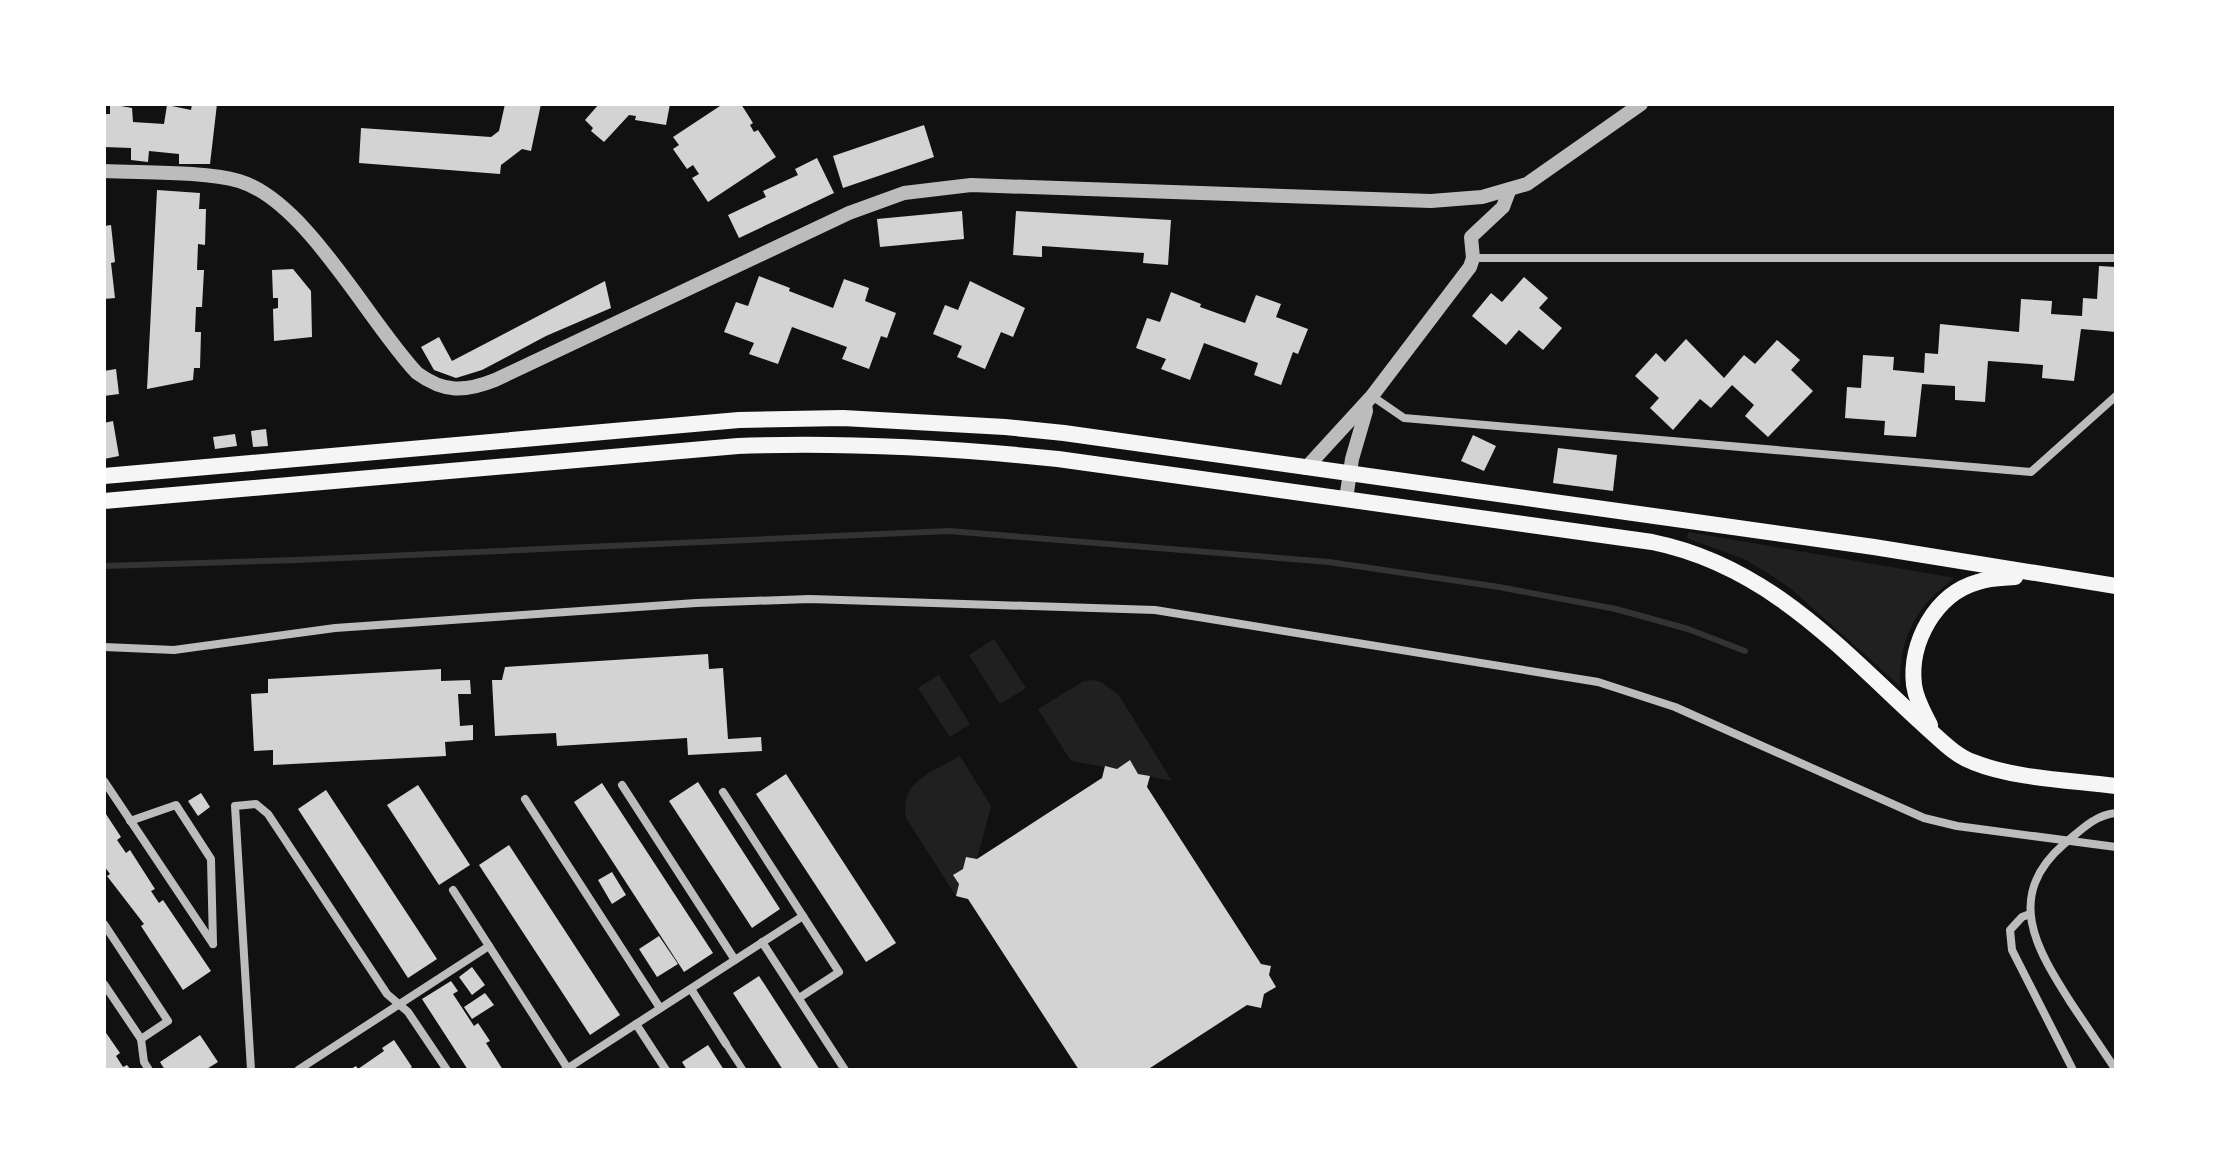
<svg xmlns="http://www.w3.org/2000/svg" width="2220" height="1174" font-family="'Space Grotesk',sans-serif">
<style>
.green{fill:#202020}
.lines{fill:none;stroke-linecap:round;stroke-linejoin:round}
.stream{stroke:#333;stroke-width:6}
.building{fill:#d3d3d3}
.pedestrian{stroke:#bcbcbc;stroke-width:7}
.minor{stroke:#bcbcbc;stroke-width:8}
.tertiary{stroke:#bcbcbc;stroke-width:14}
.secondary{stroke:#f5f5f5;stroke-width:16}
</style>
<rect width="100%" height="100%" fill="#111"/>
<!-- green -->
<g class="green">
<path d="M1688 532 1955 578C1916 605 1899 638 1900 686L1790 588 1766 572 1744 559 1687 538Z"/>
<path d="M994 639 1026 688 1000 704 969 655Z"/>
<path d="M939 675 970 724 950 737 918 688Z"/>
<path d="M1093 680 1101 682 1118 694 1172 781 1138 774 1130 760 1117 769 1071 761 1038 709 1084 681Z"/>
<path d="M960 756 991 806 977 859 966 857 963 869 953 875 959 884 956 896 906 818C899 781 933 772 960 756Z"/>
</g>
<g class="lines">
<!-- stream -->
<path class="stream" d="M104 566 297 560 949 531 1329 562 1499 587 1616 609 1688 629 1745 651"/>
</g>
<!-- building -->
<g class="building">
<path d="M110 104 132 108 133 122 164 124 167 105 191 110 192 104H217L210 164H179V154L149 151 148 162 131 160V148L104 147V114H110Z"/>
<path d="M505 104H541L531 151 522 149 501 165 500 174 359 163 361 128 491 137 499 131Z"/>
<path d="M599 104H670L666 125 635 120 636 116 629 115 604 142 591 131 593 128 585 120Z"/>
<path d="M723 104H741L753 123 750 125 754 132 758 130 776 157 708 202 692 178 699 174 693 165 687 169 673 149 679 145 673 137Z"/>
<path d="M924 125 934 157 843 188 833 156Z"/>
<path d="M817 158 834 193 739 238 728 215 766 197 763 191 798 175 795 169Z"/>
<path d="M157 190 200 193 199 209H206L205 245 198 244 197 270H204L202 307H196L195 332H201L200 368H194L193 380 147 389Z"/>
<path d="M962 211 964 239 880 247 877 219Z"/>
<path d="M1016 211 1171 220 1168 265 1143 263 1144 253 1042 246V257L1013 255Z"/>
<path d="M111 225 115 262 111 263 115 298 104 299V226Z"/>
<path d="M2099 266 2116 267V332L2081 329 2074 381 2042 378 2043 365 1988 361 1985 402 1955 400V386L1922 384 1916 437 1884 435 1885 421 1845 418 1847 387 1861 388 1863 355 1894 357 1893 370 1924 373 1925 353 1938 354 1940 324 2019 332 2021 299 2052 301 2051 314 2082 316 2083 298 2097 299Z"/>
<path d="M293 269 311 291 312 337 274 341 273 309 278 308V298H273L272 270Z"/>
<path d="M759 276 790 288 789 291 833 308 844 279 869 288 865 301 896 313 887 338 881 336 869 369 842 359 847 347 792 327 778 364 749 354 754 343 724 332 736 302 748 306Z"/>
<path d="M1524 277 1548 298 1539 308 1562 328 1543 350 1519 330 1506 345 1472 316 1491 293 1502 302Z"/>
<path d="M605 281 611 308 546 336 482 370 456 378 434 370 421 347 439 337 452 361Z"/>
<path d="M970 281 1025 308 1013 337 1001 332 985 369 957 357 962 346 933 334 945 305 958 310Z"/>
<path d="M1171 292 1201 304 1200 307 1245 323 1256 295 1281 304 1276 317 1308 329 1298 354 1293 352 1281 385 1254 375 1258 363 1204 343 1190 380 1161 369 1166 359 1136 348 1147 318 1160 322Z"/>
<path d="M1686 339 1724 378 1744 355 1755 364 1777 340 1800 360 1791 370 1813 391 1768 437 1745 416 1754 405 1732 385 1711 408 1700 399 1673 430 1650 408 1659 398 1635 376 1656 353 1665 362Z"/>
<path d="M116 369 119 394 104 396V371Z"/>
<path d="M113 421 119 456 104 459V423Z"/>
<path d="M266 429 268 446 253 447 251 431Z"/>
<path d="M235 434 237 446 215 449 213 437Z"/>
<path d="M1473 435 1496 446 1484 471 1461 461Z"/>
<path d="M1558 448 1617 455 1613 491 1553 483Z"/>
<path d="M708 654 709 669 723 668 728 739 761 737 762 751 688 755 687 738 557 746 556 733 495 736 492 680H502L505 667Z"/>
<path d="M441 669V681L470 680 471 694H458L460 726 473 725V740L445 742 446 756 273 765V750L254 751 251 694 268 693V679Z"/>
<path d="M1130 760 1138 774 1150 776 1147 787 1261 964 1271 966 1269 975 1276 987 1264 994 1261 1008 1247 1005 1147 1070H1079L968 899 956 896 959 884 953 875 963 869 966 857 977 859 1102 778 1105 766 1117 769Z"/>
<path d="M786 774 896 943 866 962 756 794Z"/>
<path d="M698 782 780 909 752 928 669 801Z"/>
<path d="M602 783 713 953 684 972 574 802Z"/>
<path d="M418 785 470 865 439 885 387 805Z"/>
<path d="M326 790 437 959 408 978 298 809Z"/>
<path d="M201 793 210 807 198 816 188 801Z"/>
<path d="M104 811 121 837 117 840 126 853 130 850 155 889 151 891 159 903 163 900 211 971 183 990 141 926 144 924 107 876 110 874 104 866Z"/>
<path d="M509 845 620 1015 590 1035 479 865Z"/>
<path d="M612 872 626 895 612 904 598 880Z"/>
<path d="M659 936 678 964 657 977 639 949Z"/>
<path d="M472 967 485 985 472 995 459 977Z"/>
<path d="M759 976 820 1070H783L733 993Z"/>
<path d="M451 981 458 991 453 994 474 1026 478 1023 490 1041 486 1043 503 1070H468L422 999Z"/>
<path d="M485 993 494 1005 472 1019 464 1007Z"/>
<path d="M104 1030 120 1053 116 1056 123 1067 127 1065 131 1070H104Z"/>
<path d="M200 1035 218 1062 205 1070H165L160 1062Z"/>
<path d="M394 1040 412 1067 408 1070H349L356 1066 358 1069 384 1051 382 1048Z"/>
<path d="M708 1045 724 1070H687L682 1062Z"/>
</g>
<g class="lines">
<!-- pedestrian -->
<path class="pedestrian" d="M726 1044 743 1070"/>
<!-- minor -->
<g class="minor">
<path d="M1473 258H2116"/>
<path d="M1372 396 1404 418 2031 472 2116 396"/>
<path d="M104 647 174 650 335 628 696 603 810 599 1155 610 1598 682 1675 707 1924 818 1957 826 2116 847"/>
<path d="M104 781 213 944"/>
<path d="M622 785 735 960"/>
<path d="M723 792 839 972 799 998"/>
<path d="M525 799 660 1008"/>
<path d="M130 821 176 805 211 859 213 944"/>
<path d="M453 890 568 1069"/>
<path d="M2030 914 2022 917 2010 930 2012 950 2073 1070"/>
<path d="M104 924 168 1021 141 1039"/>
<path d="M762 942 845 1070"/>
<path d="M104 984 141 1039 144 1062 149 1070"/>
<path d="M691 989 726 1044"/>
<path d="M636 1024 666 1070"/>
<path d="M251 1070 235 806 256 804 268 814 387 994 408 1012 447 1070"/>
<path d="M298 1070 489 946"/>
<path d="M565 1070 803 916"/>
<path d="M2116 1070C2101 1048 2086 1025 2071 1003 2036 948 2004 896 2064 844 2080 831 2094 815 2116 813"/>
</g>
<!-- tertiary -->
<g class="tertiary">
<path d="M104 171C142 173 204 171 239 181 306 201 368 321 417 373 444 393 465 392 495 380L849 213 904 193 971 185 1431 201 1482 197 1527 184 1641 104"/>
<path d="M1306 468 1372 396 1470 267 1473 258 1471 237 1503 207 1509 191"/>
<path d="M1346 499 1352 459 1366 411 1365 405"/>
</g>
<!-- secondary -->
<g class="secondary">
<path d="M104 476 739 420 843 418 1005 427 1064 433 1874 547 2116 586"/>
<path d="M104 501 738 446C845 442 952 448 1058 459L1652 542C1775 567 1848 658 1937 737 1948 747 1959 757 1973 762 2015 779 2071 780 2116 786"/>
<path d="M1930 725C1924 713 1916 700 1914 685 1909 643 1935 594 1978 582 1989 578 2002 578 2015 577"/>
</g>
</g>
<!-- border -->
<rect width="2220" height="1174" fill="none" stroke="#ffffff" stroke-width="212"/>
</svg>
